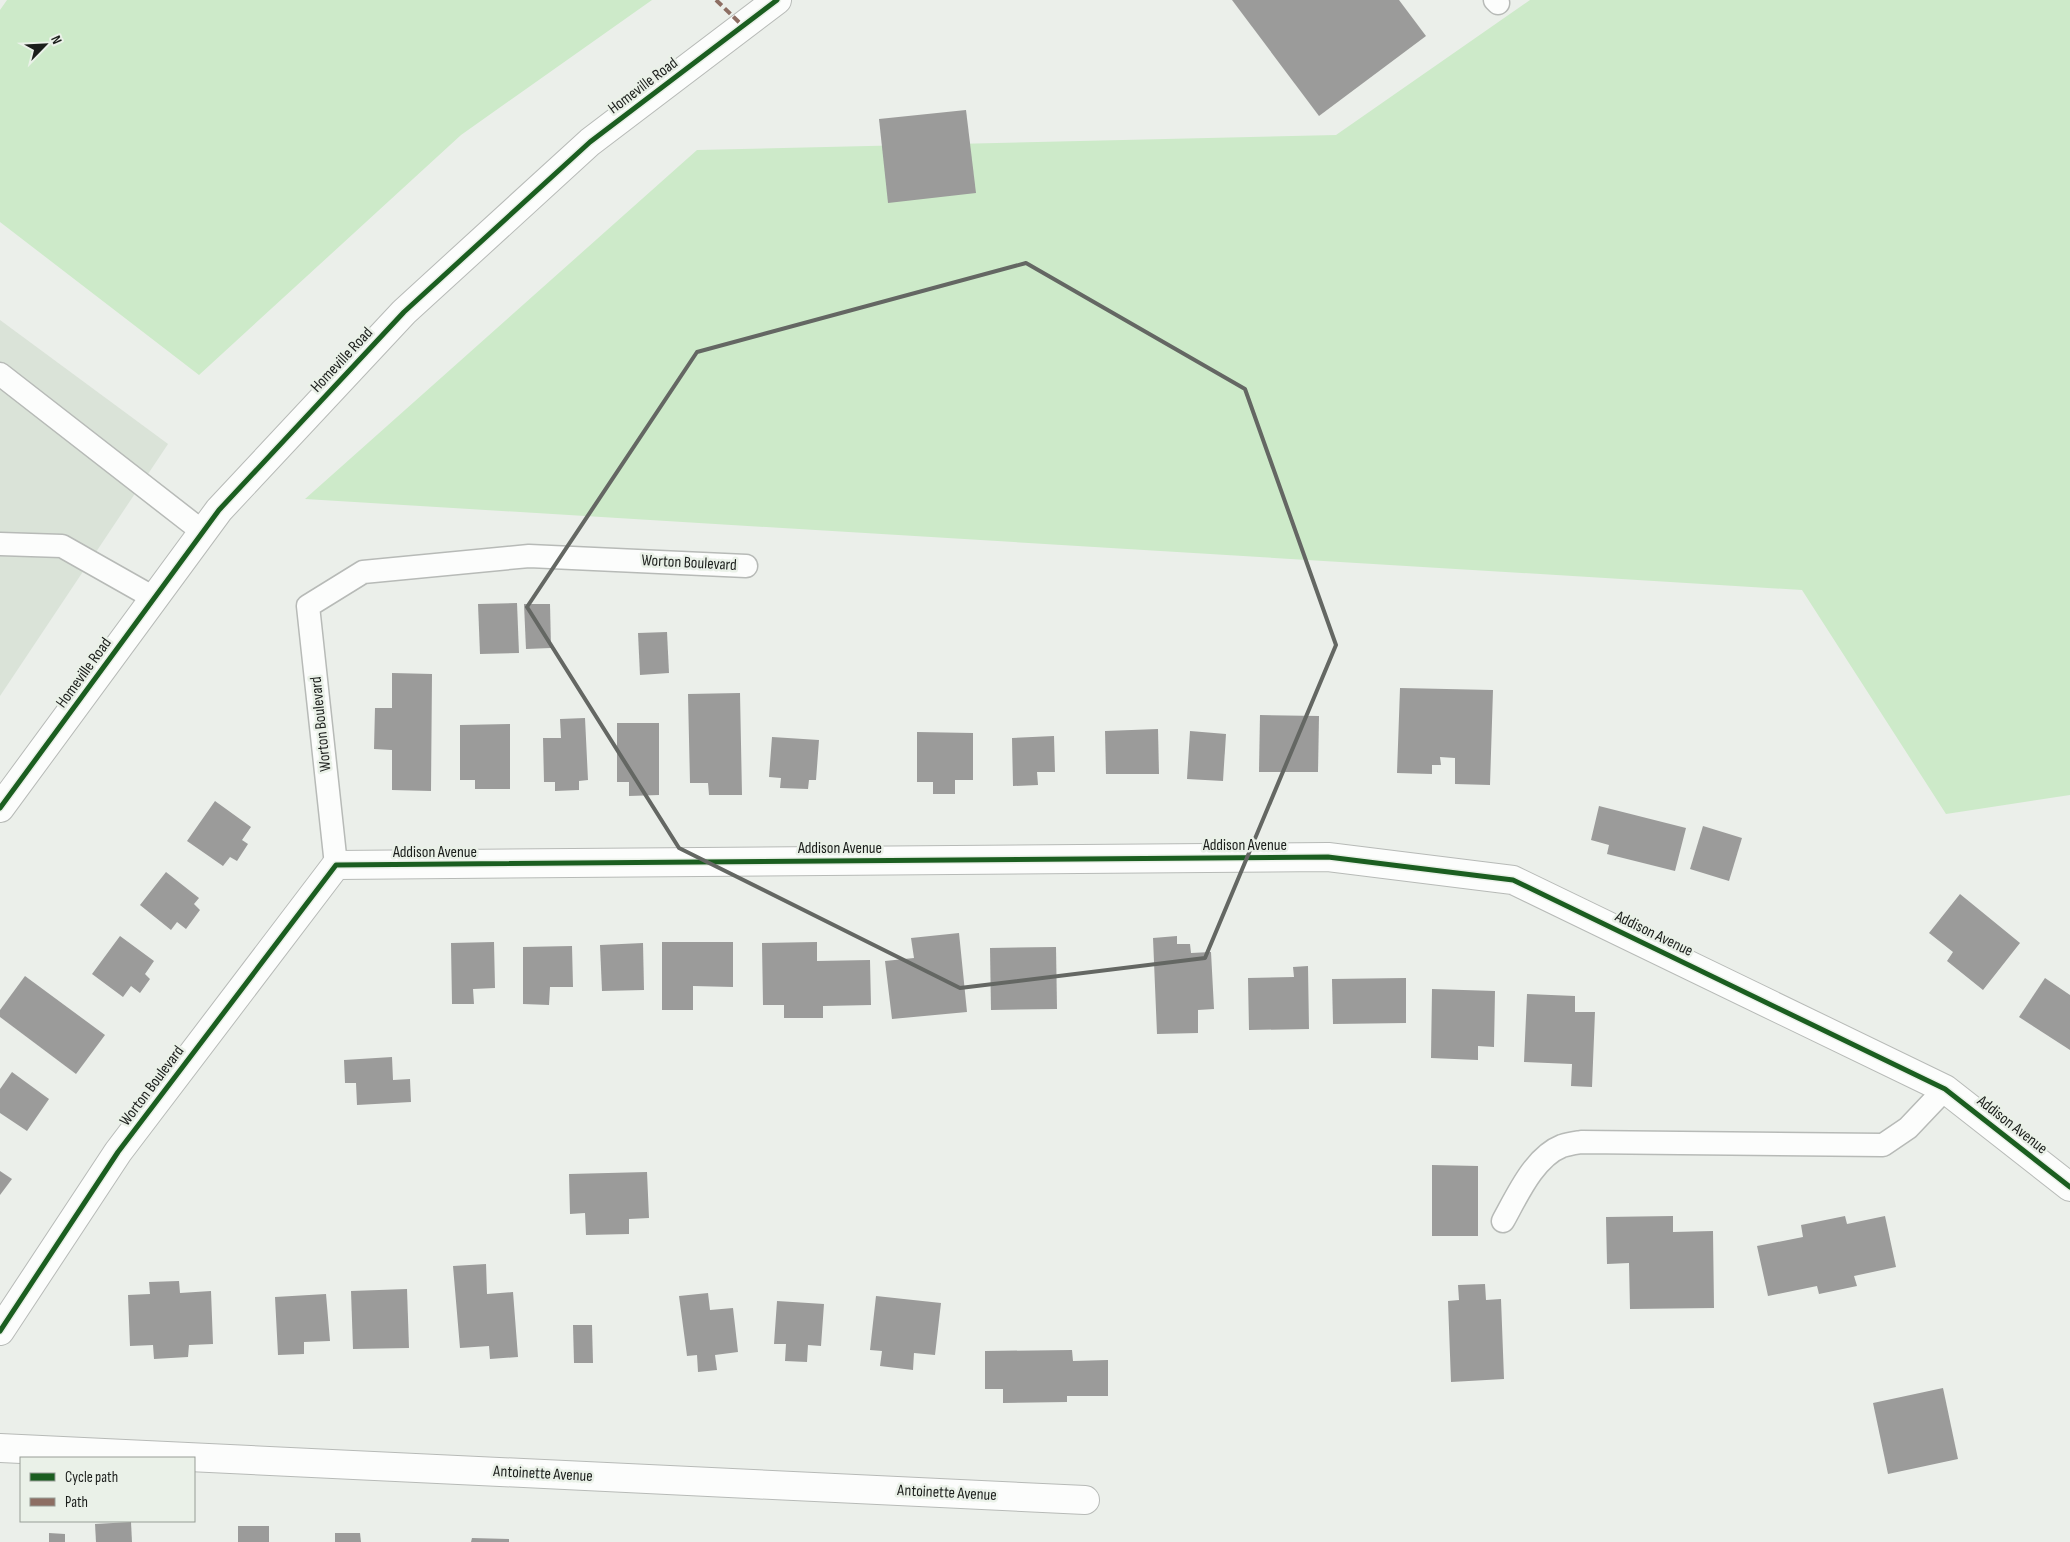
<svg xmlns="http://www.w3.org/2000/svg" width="2070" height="1542" font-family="'Sofia Sans Condensed',sans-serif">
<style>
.built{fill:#dae3d8}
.green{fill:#cdeac9}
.building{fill:#9b9b9a}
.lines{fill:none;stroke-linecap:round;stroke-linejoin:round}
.lane-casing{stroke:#b7bab7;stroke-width:25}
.street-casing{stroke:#b7bab7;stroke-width:30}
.secondary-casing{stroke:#b7bab7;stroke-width:30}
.lane{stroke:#fcfdfc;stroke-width:22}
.street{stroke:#fcfdfc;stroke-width:28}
.secondary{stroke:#fcfdfc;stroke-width:28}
.quiet{stroke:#8d6e63;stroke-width:4;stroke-dasharray:8 4;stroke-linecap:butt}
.cycleway-casing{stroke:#eaf1e8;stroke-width:8}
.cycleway{stroke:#1b5e20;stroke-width:5}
.marked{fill:none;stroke:#646763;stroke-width:4;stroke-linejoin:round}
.labels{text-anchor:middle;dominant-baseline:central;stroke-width:5;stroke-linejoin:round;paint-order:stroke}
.street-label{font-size:16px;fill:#1b1e1b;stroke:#eaf1e8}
</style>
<rect width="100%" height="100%" fill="#ebefea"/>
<!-- built -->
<path class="built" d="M0 320 168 444 0 696Z"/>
<!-- green -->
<g class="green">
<path d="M7 0H652L461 135 199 375 0 222V10Z"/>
<path d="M1530 0H2070V795L1946 814 1802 590 305 499 697 150 1336 135Z"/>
</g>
<!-- building -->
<g class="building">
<path d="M1232 0H1399L1426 36 1319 116Z"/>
<path d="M966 110 976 193 888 203 879 119Z"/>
<path d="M517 603 519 653 480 654 478 604Z"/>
<path d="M524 604H550L551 648 526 649Z"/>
<path d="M667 632 669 673 640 675 638 633Z"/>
<path d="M392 673 432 674 431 791 392 790V750L374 749 375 708H392Z"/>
<path d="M1400 688 1493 690 1490 785 1455 784V758L1440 757 1441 765H1432V774L1397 773Z"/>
<path d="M740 693 742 795H709L708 783H690L688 694Z"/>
<path d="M1260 715 1319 716 1318 772H1259Z"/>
<path d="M585 718 588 780 579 781V790L555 791V782H544L543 738H561L560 719Z"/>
<path d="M617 723H659V795L629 796V782H617Z"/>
<path d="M510 724V789H475V780H460V725Z"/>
<path d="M1158 729 1159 774H1106L1105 731Z"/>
<path d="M1190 731 1226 734 1223 781 1187 779Z"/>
<path d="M917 732 973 733V780H955V794H933V782H917Z"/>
<path d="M1054 736 1055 772H1037L1038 785 1013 786 1012 738Z"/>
<path d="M772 737 819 740 816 780H809L808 789 780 788 781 778 769 777Z"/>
<path d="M215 801 251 827 242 840 248 844 237 861 230 857 223 866 187 841Z"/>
<path d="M1599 806 1686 828 1675 871 1607 854 1609 845 1591 840Z"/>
<path d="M1703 826 1742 838 1729 881 1690 869Z"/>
<path d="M166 872 199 898 194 904 200 910 186 929 177 922 171 930 140 905Z"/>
<path d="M1960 894 2020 943 1983 990 1947 961 1953 952 1929 933Z"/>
<path d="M959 933 967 1012 892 1019 885 961 914 958 911 938Z"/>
<path d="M120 936 154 961 145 974 150 979 140 993 131 986 123 997 92 974Z"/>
<path d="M1177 936V944H1190L1191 953 1211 952 1214 1009 1198 1010V1033L1157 1034 1153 938Z"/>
<path d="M494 942 495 988 473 989 474 1004H452L451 943Z"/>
<path d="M662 942H733V987L693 986V1010H662Z"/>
<path d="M817 942V961L870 960 871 1005 823 1006V1018H784V1005H763L762 943Z"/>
<path d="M643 943 644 990 602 991 600 945Z"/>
<path d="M572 946 573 987H550L549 1005 523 1004V947Z"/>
<path d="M1056 947 1057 1009 991 1010 990 948Z"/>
<path d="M1308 966 1309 1029 1249 1030 1248 978 1294 977 1293 967Z"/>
<path d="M25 976 105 1035 76 1074 0 1017V1010Z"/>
<path d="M1406 978V1023L1333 1024 1332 979Z"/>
<path d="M2045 978 2070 995V1050L2019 1017Z"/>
<path d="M1432 989 1495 991 1494 1047 1478 1046V1060L1431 1058Z"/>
<path d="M1527 994 1575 996V1012H1595L1592 1087 1571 1086 1572 1064 1524 1062Z"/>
<path d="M392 1057 393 1080 410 1079 411 1102 357 1105 356 1083H345L344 1060Z"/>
<path d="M12 1072 49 1099 27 1131 0 1113V1089Z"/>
<path d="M1432 1165 1478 1166V1236H1432Z"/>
<path d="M0 1171 12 1179 0 1195Z"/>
<path d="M647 1172 649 1218 629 1219V1234L586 1235 585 1213 570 1214 569 1174Z"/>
<path d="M1673 1216V1232L1713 1231 1714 1308 1630 1309 1629 1263 1607 1264 1606 1217Z"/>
<path d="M1845 1216 1847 1224 1885 1216 1896 1267 1854 1276 1857 1286 1819 1294 1817 1286 1768 1296 1757 1246 1803 1237 1801 1225Z"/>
<path d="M486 1264 487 1294 513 1292 518 1357 490 1359 489 1346 460 1348 453 1266Z"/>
<path d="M179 1281 180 1293 211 1291 213 1344 189 1345 188 1357 154 1359 153 1345 130 1346 128 1295 150 1294 149 1282Z"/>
<path d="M1485 1284 1486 1300 1501 1299 1504 1379 1451 1382 1448 1301 1459 1300 1458 1285Z"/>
<path d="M407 1289 409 1348 353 1349 351 1291Z"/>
<path d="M708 1293 710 1310 733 1308 738 1352 715 1355 717 1370 698 1372 697 1355 687 1356 679 1296Z"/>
<path d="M326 1294 330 1341 304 1342V1354L278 1355 275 1297Z"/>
<path d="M876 1296 941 1303 935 1355 914 1353 913 1370 880 1366 882 1351 870 1350Z"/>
<path d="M777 1301 824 1304 821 1346 808 1345 807 1362 785 1361 786 1344H774Z"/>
<path d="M573 1325H592L593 1363H574Z"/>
<path d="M1072 1350 1073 1361 1108 1360V1396H1067V1402L1003 1403V1389H985V1351Z"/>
<path d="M1943 1388 1958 1459 1888 1474 1873 1403Z"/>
<path d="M131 1522 132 1542H96L95 1524Z"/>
<rect x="238" y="1526" width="31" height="16"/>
<path d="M49 1533 65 1534V1542H49Z"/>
<path d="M335 1533H360L361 1542H335Z"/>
<path d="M472 1538 509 1539V1542H471Z"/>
</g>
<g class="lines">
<!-- lane casing -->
<g class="lane-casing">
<g id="lane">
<path d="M1495 0 1498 3"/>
<path d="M0 374 203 532"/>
<path d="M0 544 62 546 154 598"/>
<path d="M336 865 308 606 363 572 529 556 746 566"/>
<path d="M1503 1221C1517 1196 1534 1157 1562 1146 1568 1144 1575 1143 1581 1142L1883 1145 1908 1128 1945 1089"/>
</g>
</g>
<!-- street casing -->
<g class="street-casing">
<g id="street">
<path d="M0 1331 118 1152 336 865 1328 857 1513 880 1945 1089 2070 1187"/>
<path d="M0 1448 1085 1500"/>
</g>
</g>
<!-- secondary casing -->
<g class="secondary-casing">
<path id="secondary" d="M0 808 219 510 404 312 590 142 777 0"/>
</g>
<!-- lane -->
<use href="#lane" class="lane"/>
<!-- street -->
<use href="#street" class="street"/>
<!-- secondary -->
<use href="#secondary" class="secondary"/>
<!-- quiet -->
<path class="quiet" d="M716 0 743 26"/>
<!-- cycleway casing -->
<g class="cycleway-casing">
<g id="cycleway">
<path d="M0 808 219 510 404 312 590 142 777 0"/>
<path d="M0 1331 118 1152 336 865 1328 857 1513 880 1945 1089 2070 1187"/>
</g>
</g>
<!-- cycleway -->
<use href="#cycleway" class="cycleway"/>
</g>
<!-- marked area -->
<path class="marked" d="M1026 263 1245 389 1336 645 1205 958 960 988 679 848 527 607 697 352Z"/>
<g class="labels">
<!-- street labels -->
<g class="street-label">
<text transform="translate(643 86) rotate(-37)">Homeville Road</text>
<text transform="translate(342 360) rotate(-47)">Homeville Road</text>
<text transform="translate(689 563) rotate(3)">Worton Boulevard</text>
<text transform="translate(84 673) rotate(-54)">Homeville Road</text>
<text transform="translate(321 724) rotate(-96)">Worton Boulevard</text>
<text x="1245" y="845">Addison Avenue</text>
<text x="840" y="848">Addison Avenue</text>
<text x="435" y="852">Addison Avenue</text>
<text transform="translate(1654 934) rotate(26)">Addison Avenue</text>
<text transform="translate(152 1086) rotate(-53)">Worton Boulevard</text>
<text transform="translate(2012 1125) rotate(38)">Addison Avenue</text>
<text transform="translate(543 1474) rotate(3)">Antoinette Avenue</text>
<text transform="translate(947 1493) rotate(3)">Antoinette Avenue</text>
</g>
</g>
<!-- legend -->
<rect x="20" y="1457" width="175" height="65" fill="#eaf1e8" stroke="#979d96"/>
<rect x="30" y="1473" width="25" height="8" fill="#1b5e20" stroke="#979d96"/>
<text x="65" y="1482" font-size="15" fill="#1b1e1b">Cycle path</text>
<rect x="30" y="1498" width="25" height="8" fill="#8d6e63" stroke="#979d96"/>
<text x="65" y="1507" font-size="15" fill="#1b1e1b">Path</text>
<!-- north arrow -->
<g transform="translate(45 45) rotate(66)" stroke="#eaf1e8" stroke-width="4" paint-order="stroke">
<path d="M0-4L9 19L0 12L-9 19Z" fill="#1b1e1b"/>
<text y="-8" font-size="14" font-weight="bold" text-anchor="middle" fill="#1b1e1b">N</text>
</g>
</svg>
